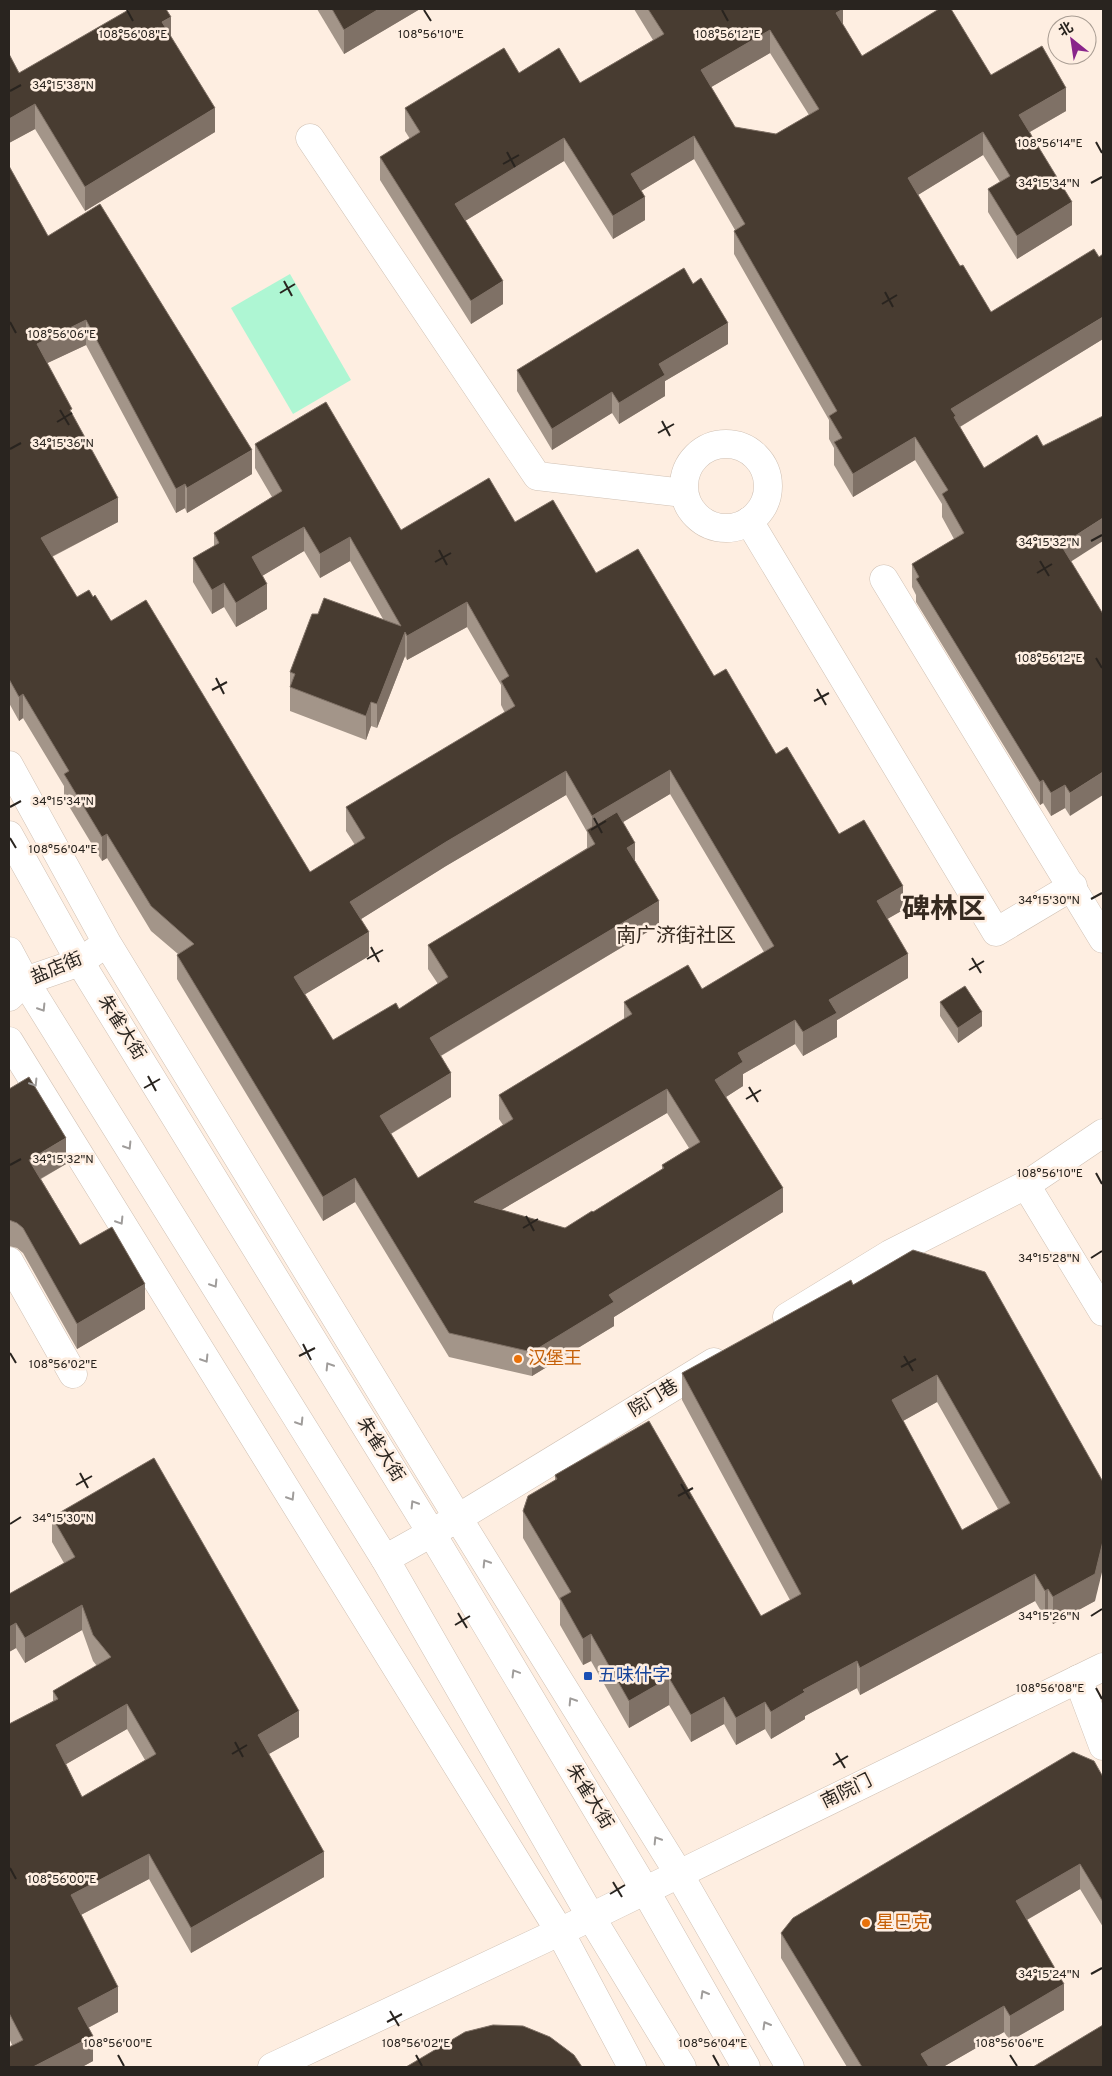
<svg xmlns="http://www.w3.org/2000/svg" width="1112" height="2076" font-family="Overpass,'Noto Sans SC',sans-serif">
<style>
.green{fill:#aef6d3}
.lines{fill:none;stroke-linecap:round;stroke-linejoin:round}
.minor-casing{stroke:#d0c1b4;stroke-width:29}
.major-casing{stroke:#d0c1b4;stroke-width:29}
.minor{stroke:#fff;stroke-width:28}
.major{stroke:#fff;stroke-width:28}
.wall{fill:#a39589;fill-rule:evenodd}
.shaded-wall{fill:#7f7166}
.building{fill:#483c31;stroke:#7f7166;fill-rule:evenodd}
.oneway{stroke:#9f9c9a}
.ticks{fill:none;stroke:#29241f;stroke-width:2}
.food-dot{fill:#e8710a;stroke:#feeee1;stroke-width:2}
.transit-dot{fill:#1a4fb4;stroke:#feeee1;stroke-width:2}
.labels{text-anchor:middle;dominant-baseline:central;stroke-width:5;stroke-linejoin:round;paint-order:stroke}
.street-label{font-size:18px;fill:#29241f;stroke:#feeee1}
.food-label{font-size:18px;fill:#c56008;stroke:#feeee1;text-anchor:start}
.transit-label{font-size:18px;fill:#164399;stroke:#feeee1;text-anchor:start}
.quarter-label{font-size:20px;fill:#362a20;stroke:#feeee1}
.town-label{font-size:28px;font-weight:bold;fill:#362a20;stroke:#feeee1}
.ticks-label{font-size:12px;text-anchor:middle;fill:#29241f;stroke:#feeee1;stroke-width:5;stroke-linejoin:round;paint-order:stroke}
</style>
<rect width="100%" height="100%" fill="#feeee1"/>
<!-- green -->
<path class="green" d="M290 274 351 380 293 414 231 308Z"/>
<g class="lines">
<!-- minor casing -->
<g class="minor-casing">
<g id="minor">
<path d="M310 138 537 476 684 493"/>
<circle cx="726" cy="486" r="42"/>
<path d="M749 521 996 932 1073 886"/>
<path d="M884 579 1103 939"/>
<path d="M9 765 107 943 458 1518 679 1874 790 2067"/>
<path d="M9 997 25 981 80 962 98 949"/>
<path d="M9 1041 560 1932 632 2067"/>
<path d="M1026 1185 1103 1312"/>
<path d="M9 1261 73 1374"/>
<path d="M787 1317 890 1254 1026 1185 1103 1133"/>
<path d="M385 1559 458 1518 714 1362"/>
<path d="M1078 1679 1103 1746"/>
<path d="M272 2067 591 1917 1103 1667"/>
</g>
</g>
<!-- major casing -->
<g class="major-casing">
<g id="major">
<path d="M9 835 80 962 432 1534 645 1890 746 2067"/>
<path d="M9 951 25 981 385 1559 591 1917 682 2067"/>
</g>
</g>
<!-- minor -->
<use href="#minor" class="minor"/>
<!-- major -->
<use href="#major" class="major"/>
</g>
<!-- wall -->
<g class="wall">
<path d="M317 9H420L344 54Z"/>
<path d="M634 9H843V25L862 56 991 75 1066 111 1030 132 1072 225 1017 259 988 212V189L1000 182 983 155 918 195 960 266 991 312 1103 339 960 427 984 468 1071 561 1070 816 1065 808 1051 816 1043 803 1040 805 916 602V595L912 587V564L954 539 942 517V504L915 460 853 497 834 465V448L829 439V420L734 254V231L735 230 694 159 641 191 645 220 613 239 564 161 465 221 503 304 471 324 380 180V157L410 139 405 131V108L519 73 580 83 653 40ZM770 53 809 115 776 134 735 127 711 87Z"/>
<path d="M171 37 215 132 85 211 35 129 9 143V54L19 73Z"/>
<path d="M9 166 48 236 252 474 187 513 185 508 176 513 86 345 47 363 72 415 118 522 52 557 77 597H93L111 621 310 872 355 845 346 831V807L505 713 501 705V685L467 627 407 660 405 656 377 728 371 726 366 740 290 711V672L383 619 350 561 320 578 304 551 262 576 267 609 236 627 224 607 212 614 193 582V558L214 546V533L272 497 255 468V444L401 530 515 522 596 573 714 676 839 834 903 910 887 919 908 978 837 1020V1037L803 1056 795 1044 743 1074V1086L726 1097 783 1212 614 1317V1326L532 1376 449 1357 355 1202 323 1221 177 979V955L178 954 151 931 107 858 102 861 64 798V786L23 718 19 721 9 703ZM670 794 764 952 702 989 624 1002V1019L499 1095V1119L503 1125 418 1178 391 1134 451 1097 441 1056 659 925 635 861 623 822ZM566 795 587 832V848L428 945V969L438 984 399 1009 333 1040 305 994 369 956 361 919 446 866ZM667 1113 689 1148 662 1165V1169L593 1212 565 1228 501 1210Z"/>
<path d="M728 344 665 381V396L619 424 612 413 552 450 517 391V370Z"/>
<path d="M940 1002 982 1026 958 1043 940 1016Z"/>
<path d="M9 1089 66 1164 41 1179 80 1245 145 1309 77 1349 23 1253 17 1248 9 1246Z"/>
<path d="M913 1250 1095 1601 1053 1624 1048 1616 1045 1618 1035 1601 860 1695 857 1688 805 1716V1719L771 1739 765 1729 736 1745 724 1724 691 1742 669 1705 629 1728 591 1661 583 1665 560 1625V1601L523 1538V1511L555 1480V1475L761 1616 790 1600 682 1400V1373L853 1285ZM937 1402 998 1509 962 1530 903 1421Z"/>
<path d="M52 1517 299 1737 269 1754 324 1877 191 1953 149 1879 81 1915 118 2012 88 2028 93 2061 82 2067H9L12 2045 9 2038V1724L53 1701V1691L97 1666 93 1661 82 1630 25 1663 16 1648 9 1652V1594L64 1563 52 1542ZM127 1729 145 1760 82 1797 66 1764Z"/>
<path d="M1103 1777V1927L1080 1889 1027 1920 1064 2010 1010 2041 1004 2032 943 2067H847L781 1958V1933Z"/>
</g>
<!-- shaded-wall -->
<g class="shaded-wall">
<path d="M379 9H420L344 54V30Z"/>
<path d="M843 9V32L836 13Z"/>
<path d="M171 17V41L162 22Z"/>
<path d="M770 30V53L701 93V70Z"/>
<path d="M1066 88V111L1019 138V115Z"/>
<path d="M35 104V129L9 143V119Z"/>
<path d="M215 108V132L85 211V187Z"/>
<path d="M983 132V155L908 201V178Z"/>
<path d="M694 136V159L631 197V174Z"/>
<path d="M564 138V161L455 227V204Z"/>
<path d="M645 197V220L613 239V216Z"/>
<path d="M1072 202V225L1017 259V236Z"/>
<path d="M503 281V304L471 324V301Z"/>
<path d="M1103 317V339L956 429 951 409Z"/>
<path d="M86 320V345L37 368V344Z"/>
<path d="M728 323V344L665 381V396L619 424V403L659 364Z"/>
<path d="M612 392V413L552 450V429Z"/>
<path d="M915 437V460L853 497V474Z"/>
<path d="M252 450V474L187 513V488Z"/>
<path d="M185 484V508L176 513V489Z"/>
<path d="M118 498V522L41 562V538Z"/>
<path d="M1103 518V541L1061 568V545Z"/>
<path d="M304 527V551L252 582V557Z"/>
<path d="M350 537V561L320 578V554Z"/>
<path d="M224 583V607L212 614V590Z"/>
<path d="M267 584V609L236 627V603Z"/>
<path d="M467 602V627L407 660V636Z"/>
<path d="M405 632V656L377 728V704Z"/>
<path d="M23 694V718L19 721V697Z"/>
<path d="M371 702V726L366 740V716Z"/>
<path d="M670 770V794L593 840 592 838V816Z"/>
<path d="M566 771V795L446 866 350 926V902L446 842Z"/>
<path d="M1103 772V795L1070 816V793Z"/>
<path d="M1043 780V803L1040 805V782Z"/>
<path d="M1065 785V808L1051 816V793Z"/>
<path d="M107 834V858L102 861V837Z"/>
<path d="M635 843V867L627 848Z"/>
<path d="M903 886V910L877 925V901Z"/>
<path d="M659 901V925L430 1062V1038Z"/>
<path d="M369 932V956L294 1001V977Z"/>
<path d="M908 954V978L837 1020V1037L803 1056V1032L829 1000Z"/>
<path d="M982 1012V1026L958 1043V1028Z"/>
<path d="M795 1020V1044L743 1074V1086L715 1104V1080L738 1053Z"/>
<path d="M451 1073V1097L380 1140V1116Z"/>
<path d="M667 1089V1113L474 1226V1202Z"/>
<path d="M66 1138V1164L29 1185V1160Z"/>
<path d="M355 1178V1202L323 1221V1197Z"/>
<path d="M783 1188V1212L614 1317V1326L532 1376V1352L609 1295Z"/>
<path d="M9 1220H10V1245L9 1246Z"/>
<path d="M145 1284V1309L77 1349V1324Z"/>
<path d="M937 1375V1402L892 1427V1400Z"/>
<path d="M1103 1541V1568L1095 1601 1053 1624V1597Z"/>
<path d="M1035 1574V1601L860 1695V1668Z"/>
<path d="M1048 1589V1616L1045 1618V1591Z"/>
<path d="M82 1605V1630L25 1663V1638Z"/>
<path d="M16 1623V1648L9 1652V1627Z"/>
<path d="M591 1634V1661L583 1665V1639Z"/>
<path d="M857 1661V1688L805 1716V1719L771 1739V1712L803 1690Z"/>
<path d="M669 1678V1705L629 1728V1701Z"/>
<path d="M724 1697V1724L691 1742V1715Z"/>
<path d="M765 1702V1729L736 1745V1718Z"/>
<path d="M127 1704V1729L56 1770V1745Z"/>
<path d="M299 1711V1737L258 1760V1735Z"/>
<path d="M324 1852V1877L191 1953V1928Z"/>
<path d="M149 1854V1879L71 1920V1895Z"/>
<path d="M1080 1864V1889L1016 1926V1901Z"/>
<path d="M1064 1984V2010L1010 2041V2016Z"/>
<path d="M118 1987V2012L78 2033V2008Z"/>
<path d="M1004 2006V2032L943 2067H921V2054Z"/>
<path d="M93 2036V2061L82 2067H33Z"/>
</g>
<!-- building -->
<g class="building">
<path d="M130 9H166L171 17 162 22 215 108 85 187 35 104 9 119V54L19 73Z"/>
<path d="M332 9H379L344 30Z"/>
<path d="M648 9H843L836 13 862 56 939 9H951L991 75 1042 46 1066 88 1019 115 1072 202 1017 236 988 189 1010 176 983 132 908 178 960 266 963 265 991 312 1094 249 1099 257 1103 254V317L951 409 956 416 954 417 984 468 1037 435 1043 446 1103 416V518L1061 545 1103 614V772L1070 793 1065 785 1051 793 1043 780 1040 782 916 579 919 577 912 564 964 533 942 494 948 490 915 437 853 474 834 442 842 438 829 416 837 411 734 231 745 224 694 136 631 174 645 197 613 216 564 138 455 204 503 281 471 301 380 157 420 132 405 108 504 48 519 73 559 48 580 83 664 34ZM770 30 819 109 776 134 735 127 701 70Z"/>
<path d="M9 166 48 236 100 204 252 450 187 488 185 484 176 489 86 320 37 344 72 409 70 410 118 498 41 538 77 597 89 590 93 597 95 595 111 621 146 600 310 872 365 838 346 807 515 706 501 681 509 676 467 602 407 636 405 632 377 704 371 702 366 716 290 687 295 674 290 672 312 614H318L324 598 401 626 350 537 320 554 304 527 252 557 267 584 236 603 224 583 212 590 193 558 219 543 214 533 282 491 255 444 326 402 401 530 489 478 515 522 553 500 596 573 638 549 714 676 726 669 776 754 787 747 839 834 864 820 903 886 877 901 908 954 829 1000 837 1013 803 1032 795 1020 738 1053 743 1062 715 1080 783 1188 609 1295 614 1302 532 1352 449 1333 355 1178 323 1197 177 955 194 944 151 906 107 834 102 837 64 774 69 771 23 694 19 697 9 679ZM670 770 774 946 702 989 688 965 624 1002 632 1014 499 1095 513 1119 418 1178 380 1116 451 1073 430 1038 659 901 627 848 635 843 617 812 587 830 595 844 428 945 448 977 399 1009 396 1003 333 1040 294 977 369 932 350 902 446 842 566 771 592 816ZM667 1089 700 1142 662 1165 664 1168 593 1212 592 1211 565 1228 474 1202Z"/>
<path d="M684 268 693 284 701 278 728 323 659 364 665 375 619 403 612 392 552 429 517 370Z"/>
<path d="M965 986 982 1012 958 1028 940 1002Z"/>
<path d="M29 1077 66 1138 29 1160 80 1245 112 1227 145 1284 77 1324 23 1228 17 1223 9 1220V1089Z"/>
<path d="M913 1250 985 1272 1103 1482V1541L1095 1574 1053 1597 1048 1589 1045 1591 1035 1574 860 1668 857 1661 803 1690 805 1692 771 1712 765 1702 736 1718 724 1697 691 1715 669 1678 629 1701 591 1634 583 1639 560 1598 571 1592 523 1511 528 1496 557 1479 555 1475 649 1421 761 1616 801 1594 682 1373 851 1280 853 1285ZM937 1375 1010 1503 962 1530 892 1400Z"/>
<path d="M154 1458 299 1711 258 1735 324 1852 191 1928 149 1854 71 1895 118 1987 78 2008 93 2036 33 2067H9V2047L23 2040 9 2013V1724L58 1699 53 1691 111 1657 93 1635 82 1605 25 1638 16 1623 9 1627V1594L75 1557 52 1517ZM127 1704 156 1754 82 1797 56 1745Z"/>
<path d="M1073 1752 1094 1761 1103 1777V1902L1080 1864 1016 1901 1064 1984 1010 2016 1004 2006 921 2054 929 2067H862L781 1933 793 1918Z"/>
<path d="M493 2025 523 2026 550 2037 574 2055 582 2067H406L465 2032Z"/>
<path d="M1103 2025V2067H1033Z"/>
</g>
<!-- one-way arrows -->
<defs><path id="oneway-chevron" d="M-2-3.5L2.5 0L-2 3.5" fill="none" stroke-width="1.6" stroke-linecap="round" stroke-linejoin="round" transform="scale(1.25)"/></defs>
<g class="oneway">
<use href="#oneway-chevron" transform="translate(42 1008) rotate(58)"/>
<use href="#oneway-chevron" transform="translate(34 1083) rotate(58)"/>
<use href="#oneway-chevron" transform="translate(128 1146) rotate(58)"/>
<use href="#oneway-chevron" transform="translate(120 1221) rotate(58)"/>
<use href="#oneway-chevron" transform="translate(214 1284) rotate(58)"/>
<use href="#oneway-chevron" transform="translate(205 1359) rotate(58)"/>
<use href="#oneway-chevron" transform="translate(329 1366) rotate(-122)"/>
<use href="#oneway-chevron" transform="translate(300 1422) rotate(58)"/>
<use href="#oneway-chevron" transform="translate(291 1497) rotate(58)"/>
<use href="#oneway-chevron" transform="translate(414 1504) rotate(-122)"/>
<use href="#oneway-chevron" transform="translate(486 1563) rotate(-122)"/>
<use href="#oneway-chevron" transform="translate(515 1673) rotate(-121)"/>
<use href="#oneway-chevron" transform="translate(572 1701) rotate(-122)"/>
<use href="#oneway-chevron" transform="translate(657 1840) rotate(-122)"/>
<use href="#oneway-chevron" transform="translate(704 1994) rotate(-120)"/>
<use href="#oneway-chevron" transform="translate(766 2025) rotate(-120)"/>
</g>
<!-- ticks -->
<path class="ticks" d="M127 10 133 21M424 10 431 21M722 10 728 21M10 91 21 85M1096 142 1102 153M507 152 515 167M503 164 519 155M1091 183 1102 177M284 281 292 296M885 292 893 307M280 293 295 284M882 304 897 295M10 322 16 333M60 410 69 425M662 421 670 436M57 422 72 413M658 433 674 424M10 449 21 443M1091 541 1102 535M439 550 447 565M1040 561 1049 576M435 562 451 553M1037 573 1052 564M1096 658 1102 668M216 678 224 694M817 689 826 705M212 690 227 682M814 701 829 693M10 807 21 801M594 818 602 833M591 830 606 821M10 838 16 848M1091 899 1102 893M371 947 379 962M972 958 981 973M367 959 383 950M969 970 984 961M148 1076 156 1091M749 1087 758 1102M144 1088 160 1079M746 1099 761 1090M10 1165 21 1159M1096 1173 1102 1184M526 1216 534 1231M523 1228 538 1219M1091 1258 1102 1251M303 1344 311 1360M10 1353 16 1363M299 1356 315 1348M904 1356 913 1371M901 1367 916 1359M80 1473 88 1488M681 1484 690 1499M76 1485 92 1476M678 1496 693 1488M10 1524 21 1517M458 1613 467 1628M1091 1616 1102 1609M455 1625 470 1616M1096 1688 1102 1699M235 1742 243 1757M836 1753 845 1768M232 1754 247 1745M833 1765 848 1756M10 1868 16 1879M613 1882 622 1897M610 1894 625 1885M1091 1974 1102 1968M390 2011 399 2026M387 2022 402 2014M118 2055 124 2066M416 2055 422 2066M713 2055 719 2066M1010 2055 1017 2066"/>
<!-- markers -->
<g class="food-dot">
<circle cx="518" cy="1359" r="5"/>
<circle cx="866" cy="1923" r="5"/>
</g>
<rect class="transit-dot" x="583" y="1671" width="10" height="10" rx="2.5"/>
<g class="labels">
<!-- street labels -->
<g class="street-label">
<text transform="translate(57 969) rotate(-23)">盐店街</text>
<text transform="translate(121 1028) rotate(58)">朱雀大街</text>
<text transform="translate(654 1399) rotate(-31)">院门巷</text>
<text transform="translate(380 1450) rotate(58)">朱雀大街</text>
<text transform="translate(847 1792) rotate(-26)">南院门</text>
<text transform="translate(589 1797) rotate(59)">朱雀大街</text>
</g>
<!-- food labels -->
<g class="food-label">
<text x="528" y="1359">汉堡王</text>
<text x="876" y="1923">星巴克</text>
</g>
<!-- transit labels -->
<g class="transit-label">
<text x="598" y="1676">五味什字</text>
</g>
<!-- quarter labels -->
<g class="quarter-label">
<text x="676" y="937">南广济街社区</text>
</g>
<!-- town labels -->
<g class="town-label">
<text x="944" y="911">碑林区</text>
</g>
</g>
<g class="ticks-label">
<text x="133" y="38">108°56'08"E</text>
<text x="728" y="38">108°56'12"E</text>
<text x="431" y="38">108°56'10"E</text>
<text x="63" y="89">34°15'38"N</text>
<text x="1050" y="147">108°56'14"E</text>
<text x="1049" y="187">34°15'34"N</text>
<text x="62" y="338">108°56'06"E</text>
<text x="63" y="447">34°15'36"N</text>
<text x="1049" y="546">34°15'32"N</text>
<text x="1050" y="662">108°56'12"E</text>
<text x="63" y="805">34°15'34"N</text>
<text x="63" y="853">108°56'04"E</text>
<text x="1049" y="904">34°15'30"N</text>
<text x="63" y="1163">34°15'32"N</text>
<text x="1050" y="1177">108°56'10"E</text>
<text x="1049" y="1262">34°15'28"N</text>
<text x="63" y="1368">108°56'02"E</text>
<text x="63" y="1522">34°15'30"N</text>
<text x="1049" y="1620">34°15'26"N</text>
<text x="1050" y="1692">108°56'08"E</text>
<text x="62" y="1883">108°56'00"E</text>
<text x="1049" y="1978">34°15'24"N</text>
<text x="118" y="2047">108°56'00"E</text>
<text x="416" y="2047">108°56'02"E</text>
<text x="713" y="2047">108°56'04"E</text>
<text x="1010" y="2047">108°56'06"E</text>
</g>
<!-- border -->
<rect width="1112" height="2076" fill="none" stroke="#29241f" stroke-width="20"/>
<!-- north arrow -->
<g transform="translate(1072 40) rotate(330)"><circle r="24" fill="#feeee1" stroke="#a99d93"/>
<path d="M0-4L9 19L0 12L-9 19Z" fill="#89248b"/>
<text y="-8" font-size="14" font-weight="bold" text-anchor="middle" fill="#29241f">北</text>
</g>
</svg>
